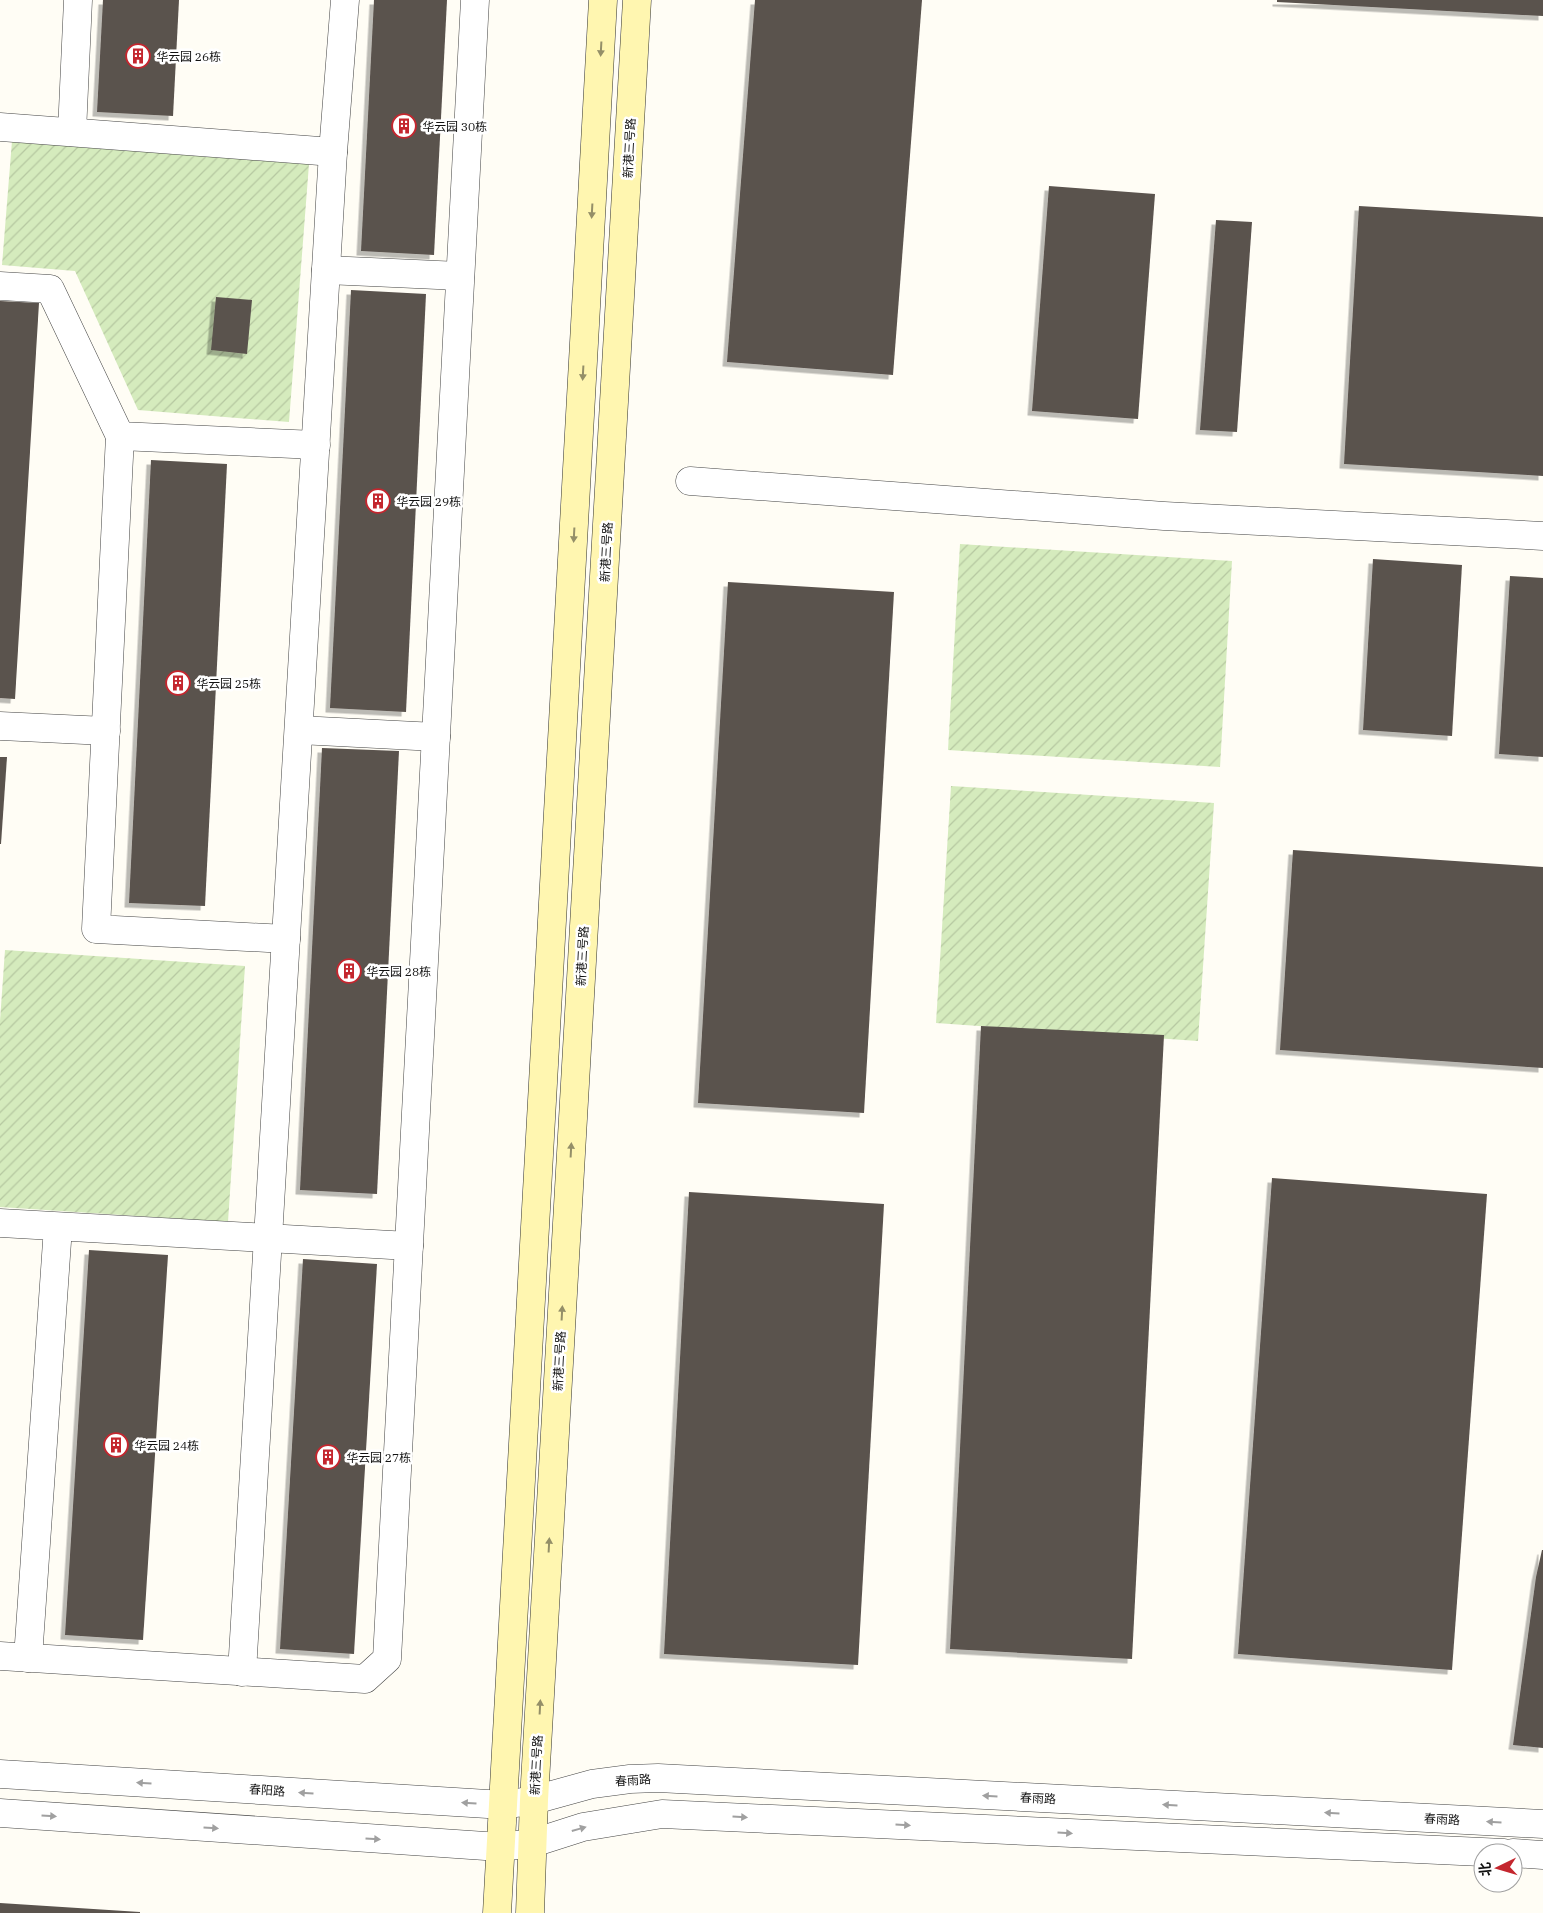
<svg xmlns="http://www.w3.org/2000/svg" width="1543" height="1913" font-family="'IBM Plex Serif','Noto Sans SC',serif">
<style>
.garden{fill:url(#garden-furrows)}
.building{fill:#5a524d;filter:url(#shadow)}
.lines{fill:none;stroke-linecap:round;stroke-linejoin:round}
.minor-casing{stroke:#444;stroke-width:29}
.tertiary-casing{stroke:#444;stroke-width:29}
.secondary-casing{stroke:#333;stroke-width:29}
.minor{stroke:#fff;stroke-width:28}
.tertiary{stroke:#fff;stroke-width:28}
.secondary{stroke:#fff6b0;stroke-width:28}
.oneway{fill:#948f68}
.oneway2{fill:#a0a0a0}
.labels{text-anchor:middle;dominant-baseline:central;stroke-width:5;stroke-linejoin:round;paint-order:stroke}
.poi-label{font-size:12px;fill:#111;stroke:#fff;text-anchor:start}
.street-label{font-size:12px;fill:#111;stroke:#fff}
</style>
<defs>
<pattern id="garden-furrows" width="10" height="10" patternUnits="userSpaceOnUse" patternTransform="scale(1.25)"><rect width="10" height="10" fill="#d5ebbd"/><path d="M-1 1l2-2M0 10L10 0M9 11l2-2" fill="none" stroke="#b6c8a1"/></pattern>
<filter id="shadow"><feDropShadow dx="-4.5" dy="4.5" stdDeviation="0" flood-color="#0004"/></filter>
</defs>
<rect width="100%" height="100%" fill="#fffdf5"/>
<!-- garden -->
<g class="garden">
<path d="M12 141 309 164 289 422 138 410 75 271 2 265Z"/>
<path d="M960 544 1232 561 1220 767 948 750Z"/>
<path d="M951 786 1214 803 1198 1041 936 1023Z"/>
<path d="M5 950 245 966 228 1222 0 1207V1021Z"/>
</g>
<!-- building -->
<g class="building">
<path d="M103 0H179L173 116 97 112Z"/>
<path d="M374 0H447L434 255 361 251Z"/>
<path d="M755 0H922L893 375 727 362Z"/>
<path d="M1277 0H1543V16L1277 2Z"/>
<path d="M1049 186 1155 194 1138 419 1032 411Z"/>
<path d="M1359 206 1543 217V476L1344 464Z"/>
<path d="M1216 220 1252 222 1237 432 1200 430Z"/>
<path d="M351 290 426 294 406 712 330 708Z"/>
<path d="M216 297 252 300 247 354 211 350Z"/>
<path d="M0 301 39 303 15 699 0 698Z"/>
<path d="M151 460 227 464 205 906 129 903Z"/>
<path d="M1373 559 1462 565 1452 736 1363 730Z"/>
<path d="M1510 576 1543 578V757L1499 754Z"/>
<path d="M728 582 894 592 864 1113 698 1103Z"/>
<path d="M322 748 399 751 377 1194 300 1190Z"/>
<path d="M0 757H7L1 844H0Z"/>
<path d="M1293 850 1543 867V1068L1280 1050Z"/>
<path d="M981 1026 1164 1035 1132 1659 950 1649Z"/>
<path d="M1272 1178 1487 1194 1452 1670 1238 1654Z"/>
<path d="M689 1192 884 1204 858 1665 664 1654Z"/>
<path d="M89 1250 168 1255 143 1640 65 1635Z"/>
<path d="M303 1259 377 1264 354 1654 280 1649Z"/>
<path d="M1542 1550H1543V1748L1513 1745 1536 1577Z"/>
<path d="M0 1903 140 1912V1913H0Z"/>
</g>
<g class="lines">
<!-- minor casing -->
<g class="minor-casing">
<g id="minor">
<path d="M0 127 333 152 345 0"/>
<path d="M72 132 78 0"/>
<path d="M326 270 460 276"/>
<path d="M0 286 50 289 120 436 316 445"/>
<path d="M120 436 96 929 286 939"/>
<path d="M690 481 1164 516 1543 536"/>
<path d="M0 726 106 731"/>
<path d="M299 730 436 737"/>
<path d="M0 1223 409 1246"/>
<path d="M0 1656 365 1679 387 1659 475 0"/>
<path d="M28 1658 58 1227"/>
<path d="M242 1672 333 152"/>
</g>
</g>
<!-- tertiary casing -->
<g class="tertiary-casing">
<g id="tertiary">
<path d="M0 1774 504 1805 534 1800 592 1784 630 1779 658 1778 1543 1824"/>
<path d="M0 1813 500 1847 533 1843 583 1827 662 1814 1504 1853"/>
<path d="M1513 1853 1543 1855"/>
</g>
</g>
<!-- secondary casing -->
<g class="secondary-casing">
<g id="secondary">
<path d="M497 1913 603 0"/>
<path d="M530 1913 534 1800 637 0"/>
</g>
</g>
<!-- minor -->
<use href="#minor" class="minor"/>
<!-- tertiary -->
<use href="#tertiary" class="tertiary"/>
<!-- secondary -->
<use href="#secondary" class="secondary"/>
</g>
<!-- one-way arrows -->
<defs><path id="oneway-solid" d="M-6-.8H1V-3.2L6.5 0L1 3.2V.8H-6Z" transform="scale(1.25)"/></defs>
<g class="oneway">
<use href="#oneway-solid" transform="translate(601 49) rotate(93)"/>
<use href="#oneway-solid" transform="translate(592 211) rotate(93)"/>
<use href="#oneway-solid" transform="translate(583 373) rotate(93)"/>
<use href="#oneway-solid" transform="translate(574 535) rotate(93)"/>
<use href="#oneway-solid" transform="translate(571 1150) rotate(-87)"/>
<use href="#oneway-solid" transform="translate(562 1313) rotate(-87)"/>
<use href="#oneway-solid" transform="translate(549 1545) rotate(-87)"/>
<use href="#oneway-solid" transform="translate(540 1707) rotate(-87)"/>
</g>
<g class="oneway2">
<use href="#oneway-solid" transform="translate(144 1783) rotate(-176)"/>
<use href="#oneway-solid" transform="translate(306 1793) rotate(-176)"/>
<use href="#oneway-solid" transform="translate(990 1796) rotate(-177)"/>
<use href="#oneway-solid" transform="translate(469 1803) rotate(-176)"/>
<use href="#oneway-solid" transform="translate(1170 1805) rotate(-177)"/>
<use href="#oneway-solid" transform="translate(1332 1813) rotate(-177)"/>
<use href="#oneway-solid" transform="translate(49 1816) rotate(4)"/>
<use href="#oneway-solid" transform="translate(740 1817) rotate(3)"/>
<use href="#oneway-solid" transform="translate(1494 1822) rotate(-177)"/>
<use href="#oneway-solid" transform="translate(903 1825) rotate(3)"/>
<use href="#oneway-solid" transform="translate(211 1828) rotate(4)"/>
<use href="#oneway-solid" transform="translate(579 1829) rotate(-16)"/>
<use href="#oneway-solid" transform="translate(1065 1833) rotate(3)"/>
<use href="#oneway-solid" transform="translate(373 1839) rotate(4)"/>
</g>
<!-- icons -->
<defs>
<g id="building-ring" transform="scale(1.25)"><circle r="9.5" fill="#fff" stroke="#c4262e" stroke-width="1.5"/><path d="M-4-6H4V6H1V3H-1V6H-4ZM-2.5-4.3h1.7v1.8h-1.7ZM.8-4.3h1.7v1.8H.8ZM-2.5-1h1.7V.8h-1.7ZM.8-1h1.7V.8H.8Z" fill="#c4262e"/></g>
</defs>
<g fill-rule="evenodd">
<use href="#building-ring" x="138" y="56"/>
<use href="#building-ring" x="404" y="126"/>
<use href="#building-ring" x="378" y="501"/>
<use href="#building-ring" x="178" y="683"/>
<use href="#building-ring" x="349" y="971"/>
<use href="#building-ring" x="116" y="1445"/>
<use href="#building-ring" x="328" y="1457"/>
</g>
<g class="labels">
<!-- poi labels -->
<g class="poi-label">
<text x="156" y="56">华云园 26栋</text>
<text x="422" y="126">华云园 30栋</text>
<text x="396" y="501">华云园 29栋</text>
<text x="196" y="683">华云园 25栋</text>
<text x="366" y="971">华云园 28栋</text>
<text x="134" y="1445">华云园 24栋</text>
<text x="346" y="1457">华云园 27栋</text>
</g>
<!-- street labels -->
<g class="street-label">
<text transform="translate(629 148) rotate(-87)">新港三号路</text>
<text transform="translate(606 552) rotate(-87)">新港三号路</text>
<text transform="translate(582 956) rotate(-87)">新港三号路</text>
<text transform="translate(559 1361) rotate(-87)">新港三号路</text>
<text transform="translate(536 1765) rotate(-87)">新港三号路</text>
<text transform="translate(633 1780) rotate(-4)">春雨路</text>
<text transform="translate(267 1790) rotate(4)">春阳路</text>
<text transform="translate(1038 1798) rotate(3)">春雨路</text>
<text transform="translate(1442 1819) rotate(3)">春雨路</text>
</g>
</g>
<!-- north arrow -->
<g transform="translate(1498 1868) rotate(265)"><circle r="24" fill="#ffffff" stroke="#a0a0a0"/>
<path d="M0-4L9 19L0 12L-9 19Z" fill="#c4262e"/>
<text y="-8" font-size="14" font-weight="bold" text-anchor="middle" fill="#111111">北</text>
</g>
</svg>
